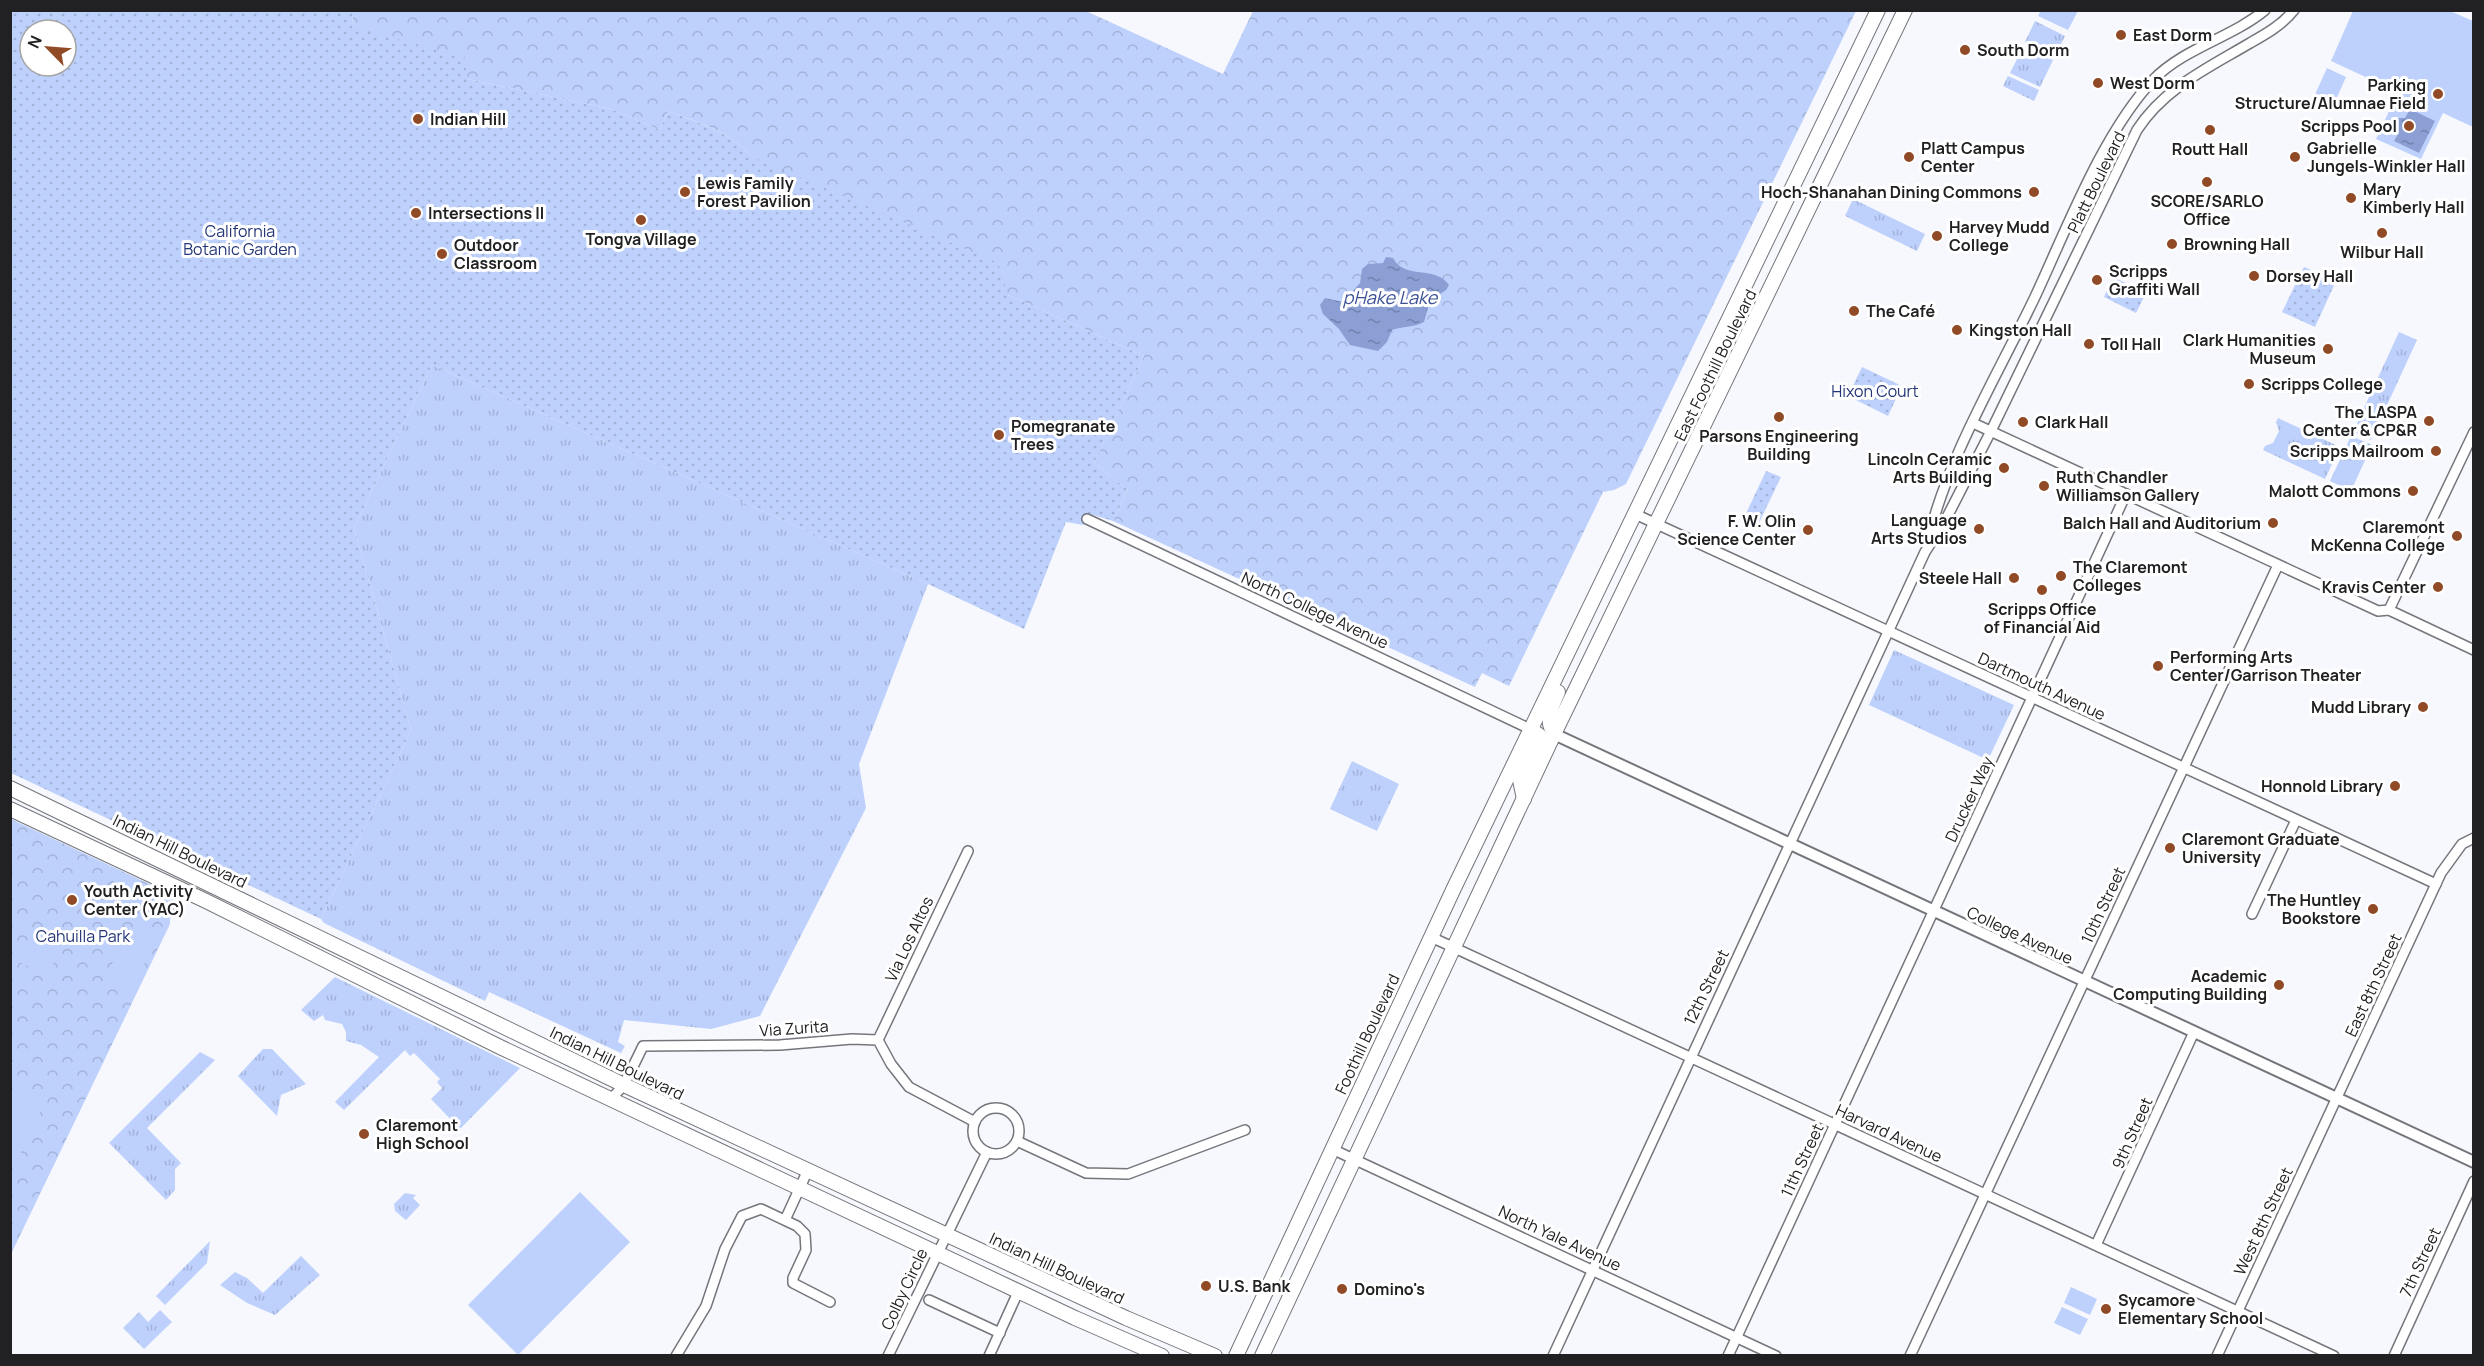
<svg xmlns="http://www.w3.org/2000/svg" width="2484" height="1366" font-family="Manrope,sans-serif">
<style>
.grass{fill:url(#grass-tufts)}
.park{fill:url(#park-crowns)}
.garden{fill:url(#garden-dots);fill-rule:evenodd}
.pitch{fill:#bed0fc}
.water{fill:url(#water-ripples)}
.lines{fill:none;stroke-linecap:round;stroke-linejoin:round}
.minor-casing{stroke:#74767b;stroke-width:12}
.tertiary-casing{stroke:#74767b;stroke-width:14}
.primary-casing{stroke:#74767b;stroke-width:16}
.minor{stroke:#fff;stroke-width:9}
.tertiary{stroke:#fff;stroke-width:10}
.primary{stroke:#fff;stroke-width:14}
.poi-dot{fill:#914a26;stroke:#fff;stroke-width:2}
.labels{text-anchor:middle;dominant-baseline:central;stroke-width:6;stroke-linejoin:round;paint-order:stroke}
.poi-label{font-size:16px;font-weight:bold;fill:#212123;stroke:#fff;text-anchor:start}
.street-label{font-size:16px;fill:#212123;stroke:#fff}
.park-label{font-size:16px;fill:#243677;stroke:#fff}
.water-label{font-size:18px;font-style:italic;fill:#3b5194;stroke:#fff}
</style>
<defs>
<pattern id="grass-tufts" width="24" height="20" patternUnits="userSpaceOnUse" patternTransform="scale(1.5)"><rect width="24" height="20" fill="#bed0fc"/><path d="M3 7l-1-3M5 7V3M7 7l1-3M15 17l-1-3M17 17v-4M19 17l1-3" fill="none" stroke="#a3b2d8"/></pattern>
<pattern id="park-crowns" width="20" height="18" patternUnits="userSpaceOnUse" patternTransform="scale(1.5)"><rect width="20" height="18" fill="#bed0fc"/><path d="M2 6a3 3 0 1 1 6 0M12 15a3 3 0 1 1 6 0" fill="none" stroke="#a3b2d8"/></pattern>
<pattern id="garden-dots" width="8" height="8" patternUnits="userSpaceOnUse" patternTransform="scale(1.5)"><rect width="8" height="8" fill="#bed0fc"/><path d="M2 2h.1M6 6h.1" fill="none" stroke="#a3b2d8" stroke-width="1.8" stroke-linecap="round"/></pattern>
<pattern id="water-ripples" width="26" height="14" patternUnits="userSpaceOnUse" patternTransform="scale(1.5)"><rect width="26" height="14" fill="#8b9fd5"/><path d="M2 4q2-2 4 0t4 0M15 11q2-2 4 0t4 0" fill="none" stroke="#7181ac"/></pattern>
</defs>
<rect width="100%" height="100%" fill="#f6f8fe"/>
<!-- grass -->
<g class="grass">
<path d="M2041 10H2078V11L2068 30 2038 16Z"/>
<path d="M2035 21 2065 36 2055 56 2025 42Z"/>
<path d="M2023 47 2053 60 2040 87 2010 73Z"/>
<path d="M2008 76 2039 90 2034 101 2003 86Z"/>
<path d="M1853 199 1925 234 1917 251 1845 216Z"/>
<path d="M2399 332 2417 340 2371 440 2353 432Z"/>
<path d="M432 365 928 584 859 764 866 808 760 1016 711 1029 624 1020 618 1042 625 1046 621 1053 489 992 485 1001 324 923 321 919 411 730 354 528Z"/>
<path d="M2278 418 2340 447 2325 479 2263 450 2265 446 2273 443 2279 431 2276 422Z"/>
<path d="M2351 436 2372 445 2351 491 2330 481Z"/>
<path d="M1894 650 2014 705 1988 760 1869 705Z"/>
<path d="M1352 761 1399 784 1377 831 1330 809Z"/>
<path d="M335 977 520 1068 460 1129 431 1099 442 1088 437 1082 440 1079 414 1053 410 1056 405 1050 344 1110 335 1102 379 1057 361 1045 346 1041V1032L342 1024 325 1020 323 1015 314 1021 301 1010Z"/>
<path d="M263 1049H272L306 1084 281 1095 277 1116 238 1076Z"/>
<path d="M200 1052 215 1060 147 1128 181 1163 175 1169V1190L166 1200 109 1143Z"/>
<path d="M405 1193 416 1195 413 1198 420 1205 406 1220 395 1211 394 1204Z"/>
<path d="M210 1241 207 1263 165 1305 156 1296Z"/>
<path d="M301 1256 320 1275 275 1315 247 1303 220 1285 235 1272 247 1278 263 1293Z"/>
<path d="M160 1310 172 1322 144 1349 123 1328 139 1312 148 1322Z"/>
</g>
<!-- park -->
<g class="park">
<path d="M353 10 1086 11 1223 74 1253 11H1856L1626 484 1614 490 1603 492 1509 686 1482 673 1475 687 1113 521 1128 490 1094 463 1144 356 1008 295 751 156C731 132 697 122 668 111L660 130 611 109 467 79 352 27Z"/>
<path d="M11 819 177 897 178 901 170 919V924L11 1254Z"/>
</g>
<!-- garden -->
<g class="garden">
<path d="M11 11H353L352 27 465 57 467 79 611 109 660 130 668 111C696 122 731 132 751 156L998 263 1008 295 1144 356 1094 463 1128 490 1113 521 1090 514 1084 525 1066 522 1024 629 928 584 432 365 354 528 411 730 321 919 11 773ZM30 30H66V66H30Z"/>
<path d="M2304 267 2336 281 2315 327 2282 312Z"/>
<path d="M2113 277 2146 293 2136 313 2104 297Z"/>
<path d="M1862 367 1902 386 1888 416 1848 396Z"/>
<path d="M1766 471 1781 477 1756 529 1742 522Z"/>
</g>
<!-- pitch -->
<g class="pitch">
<path d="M2353 11H2450L2473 21V127L2443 113 2421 159 2376 139 2398 92 2331 61Z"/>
<path d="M2327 68 2346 77 2331 111 2312 101Z"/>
<path d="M148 925 152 928 156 940 139 975 127 991 114 988 105 983C104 967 127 948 134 933L131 931Z"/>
<path d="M24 939 57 955 48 975 14 960Z"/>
<path d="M11 1089 37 1101 41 1111 15 1165 11 1164Z"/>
<path d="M580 1192 630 1242 518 1355 468 1305Z"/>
<path d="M2071 1287 2097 1299 2090 1315 2064 1303Z"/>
<path d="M2062 1307 2088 1319 2080 1335 2054 1323Z"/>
</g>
<!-- water -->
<g class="water">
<path d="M2410 109 2435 121 2419 153 2394 141 2399 132 2394 129V122L2397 118H2405Z"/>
<path d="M1386 257 1393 258C1404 280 1436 265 1449 285L1446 290 1430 301 1424 322C1412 328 1403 326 1392 330L1387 342 1378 351 1350 345 1339 329 1323 314 1320 305 1325 298 1343 302 1360 283 1362 269 1368 264 1383 263Z"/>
</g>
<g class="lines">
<!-- minor casing -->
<g class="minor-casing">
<g id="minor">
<path d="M1973 423 2378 611 2389 610 2474 650"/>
<path d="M1635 514 2436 884"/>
<path d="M1087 519 1530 729"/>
<path d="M1927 544C1947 458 1996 378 2034 299 2066 231 2102 134 2153 80 2184 48 2231 38 2265 10"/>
<path d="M2389 610 2474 432"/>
<path d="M2252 914 2296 820"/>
<path d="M1431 937 2334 1356"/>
<path d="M878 1040 968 851"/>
<path d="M611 1099 624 1085 643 1046 780 1045 852 1039 878 1040 891 1064 909 1087 975 1122"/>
<circle cx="996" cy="1131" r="23"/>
<path d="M1017 1141 1086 1173 1128 1174 1245 1130"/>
<path d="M1332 1149 1776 1356"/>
<path d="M785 1220 808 1170"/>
<path d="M2096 1245 2194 1032"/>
<path d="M929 1300 1000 1333"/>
<path d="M676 1356 706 1306 725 1249 742 1216 761 1209 797 1226 805 1234 806 1250 793 1278V1283L830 1302"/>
<path d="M888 1356 987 1152"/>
<path d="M989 1356 1019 1290"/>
<path d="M1553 1356 1925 552 1945 521 1991 431 2137 130C2164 88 2208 68 2250 43 2266 34 2282 25 2294 10"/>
<path d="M1728 1356 2126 494"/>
<path d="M1910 1356 2278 565"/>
<path d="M2217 1356 2441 873 2462 844 2474 838"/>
<path d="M2394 1356 2474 1181"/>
</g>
</g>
<!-- tertiary casing -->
<g class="tertiary-casing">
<path id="tertiary" d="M1554 734 2474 1162"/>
</g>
<!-- primary casing -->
<g class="primary-casing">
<g id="primary">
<path d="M1554 734C1545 718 1551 708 1558 692"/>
<path d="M10 788 624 1085 1126 1318 1215 1356"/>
<path d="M1524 799 1520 780 1539 735 1530 729"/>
<path d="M10 809 206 901 500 1047 1075 1318 1162 1356"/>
<path d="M1236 1356 1454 888 1878 10"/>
<path d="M1262 1356 1554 734 1905 10"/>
</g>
</g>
<!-- minor -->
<use href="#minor" class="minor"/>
<!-- tertiary -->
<use href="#tertiary" class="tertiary"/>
<!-- primary -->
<use href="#primary" class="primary"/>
</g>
<!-- markers -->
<g class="poi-dot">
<circle cx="2121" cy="35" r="6"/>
<circle cx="1965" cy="50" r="6"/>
<circle cx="2098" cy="83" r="6"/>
<circle cx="2438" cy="94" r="6"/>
<circle cx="418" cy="119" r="6"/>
<circle cx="2409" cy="126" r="6"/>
<circle cx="2210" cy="130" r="6"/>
<circle cx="1909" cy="157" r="6"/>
<circle cx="2295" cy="157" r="6"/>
<circle cx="2207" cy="182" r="6"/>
<circle cx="685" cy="192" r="6"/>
<circle cx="2034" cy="192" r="6"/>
<circle cx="2351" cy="198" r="6"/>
<circle cx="416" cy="213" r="6"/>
<circle cx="641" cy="220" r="6"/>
<circle cx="2382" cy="233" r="6"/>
<circle cx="1937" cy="236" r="6"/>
<circle cx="2172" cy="244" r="6"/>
<circle cx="442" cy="254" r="6"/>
<circle cx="2254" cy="276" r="6"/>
<circle cx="2097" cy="280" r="6"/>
<circle cx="1854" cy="311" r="6"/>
<circle cx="1957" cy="330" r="6"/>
<circle cx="2089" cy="344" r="6"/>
<circle cx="2328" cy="349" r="6"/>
<circle cx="2249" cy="384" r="6"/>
<circle cx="1779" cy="417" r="6"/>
<circle cx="2429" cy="421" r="6"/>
<circle cx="2023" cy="422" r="6"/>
<circle cx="999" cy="435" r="6"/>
<circle cx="2436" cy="451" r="6"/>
<circle cx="2004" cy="468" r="6"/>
<circle cx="2044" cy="486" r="6"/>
<circle cx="2413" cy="491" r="6"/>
<circle cx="2273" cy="523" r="6"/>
<circle cx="1979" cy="529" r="6"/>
<circle cx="1808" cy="530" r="6"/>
<circle cx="2457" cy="536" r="6"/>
<circle cx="2061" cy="576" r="6"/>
<circle cx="2014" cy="578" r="6"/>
<circle cx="2438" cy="587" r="6"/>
<circle cx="2042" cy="590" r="6"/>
<circle cx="2158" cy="666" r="6"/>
<circle cx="2423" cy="707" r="6"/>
<circle cx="2395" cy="786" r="6"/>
<circle cx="2170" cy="848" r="6"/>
<circle cx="72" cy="900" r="6"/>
<circle cx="2373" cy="909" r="6"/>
<circle cx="2279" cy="985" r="6"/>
<circle cx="364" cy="1134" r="6"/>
<circle cx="1206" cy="1286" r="6"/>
<circle cx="1342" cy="1289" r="6"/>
<circle cx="2106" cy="1309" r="6"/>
</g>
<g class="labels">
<!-- poi labels -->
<g class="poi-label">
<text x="2133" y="35">East Dorm</text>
<text x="1977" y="50">South Dorm</text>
<text x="2110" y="83">West Dorm</text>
<text x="2426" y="85" text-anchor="end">Parking<tspan x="2426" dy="18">Structure/Alumnae Field</tspan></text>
<text x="430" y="119">Indian Hill</text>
<text x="2397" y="126" text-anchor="end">Scripps Pool</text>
<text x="1921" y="148">Platt Campus<tspan x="1921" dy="18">Center</tspan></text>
<text x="2307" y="148">Gabrielle<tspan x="2307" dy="18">Jungels-Winkler Hall</tspan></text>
<text x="2210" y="149" text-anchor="middle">Routt Hall</text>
<text x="697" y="183">Lewis Family<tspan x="697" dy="18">Forest Pavilion</tspan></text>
<text x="2363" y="189">Mary<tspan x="2363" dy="18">Kimberly Hall</tspan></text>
<text x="2022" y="192" text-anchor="end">Hoch-Shanahan Dining Commons</text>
<text x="2207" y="201" text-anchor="middle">SCORE/SARLO<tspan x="2207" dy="18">Office</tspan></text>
<text x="428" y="213">Intersections II</text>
<text x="1949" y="227">Harvey Mudd<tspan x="1949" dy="18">College</tspan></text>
<text x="641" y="239" text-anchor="middle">Tongva Village</text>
<text x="2184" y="244">Browning Hall</text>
<text x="454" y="245">Outdoor<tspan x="454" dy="18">Classroom</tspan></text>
<text x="2382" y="252" text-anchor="middle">Wilbur Hall</text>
<text x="2109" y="271">Scripps<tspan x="2109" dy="18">Graffiti Wall</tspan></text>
<text x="2266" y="276">Dorsey Hall</text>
<text x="1866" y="311">The Café</text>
<text x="1969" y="330">Kingston Hall</text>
<text x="2316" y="340" text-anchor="end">Clark Humanities<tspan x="2316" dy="18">Museum</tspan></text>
<text x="2101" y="344">Toll Hall</text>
<text x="2261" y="384">Scripps College</text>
<text x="2417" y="412" text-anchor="end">The LASPA<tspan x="2417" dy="18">Center &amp; CP&amp;R</tspan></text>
<text x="2035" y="422">Clark Hall</text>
<text x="1011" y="426">Pomegranate<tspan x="1011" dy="18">Trees</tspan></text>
<text x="1779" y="436" text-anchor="middle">Parsons Engineering<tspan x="1779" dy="18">Building</tspan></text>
<text x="2424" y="451" text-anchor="end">Scripps Mailroom</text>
<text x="1992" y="459" text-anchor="end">Lincoln Ceramic<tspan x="1992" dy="18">Arts Building</tspan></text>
<text x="2056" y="477">Ruth Chandler<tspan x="2056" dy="18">Williamson Gallery</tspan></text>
<text x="2401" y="491" text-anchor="end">Malott Commons</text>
<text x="1967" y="520" text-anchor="end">Language<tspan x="1967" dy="18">Arts Studios</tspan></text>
<text x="1796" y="521" text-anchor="end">F. W. Olin<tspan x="1796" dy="18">Science Center</tspan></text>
<text x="2261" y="523" text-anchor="end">Balch Hall and Auditorium</text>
<text x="2445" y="527" text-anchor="end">Claremont<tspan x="2445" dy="18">McKenna College</tspan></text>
<text x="2073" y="567">The Claremont<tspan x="2073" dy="18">Colleges</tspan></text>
<text x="2002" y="578" text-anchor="end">Steele Hall</text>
<text x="2426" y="587" text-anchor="end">Kravis Center</text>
<text x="2042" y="609" text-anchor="middle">Scripps Office<tspan x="2042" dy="18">of Financial Aid</tspan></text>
<text x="2170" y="657">Performing Arts<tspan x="2170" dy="18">Center/Garrison Theater</tspan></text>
<text x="2411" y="707" text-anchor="end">Mudd Library</text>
<text x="2383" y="786" text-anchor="end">Honnold Library</text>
<text x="2182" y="839">Claremont Graduate<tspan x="2182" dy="18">University</tspan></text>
<text x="84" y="891">Youth Activity<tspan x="84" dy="18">Center (YAC)</tspan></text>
<text x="2361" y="900" text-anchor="end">The Huntley<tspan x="2361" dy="18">Bookstore</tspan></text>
<text x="2267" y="976" text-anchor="end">Academic<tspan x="2267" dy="18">Computing Building</tspan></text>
<text x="376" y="1125">Claremont<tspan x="376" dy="18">High School</tspan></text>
<text x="1218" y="1286">U.S. Bank</text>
<text x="1354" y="1289">Domino's</text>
<text x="2118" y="1300">Sycamore<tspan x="2118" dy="18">Elementary School</tspan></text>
</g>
<!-- street labels -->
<g class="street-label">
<text transform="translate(2096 182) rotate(-64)">Platt Boulevard</text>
<text transform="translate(1715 365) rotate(-64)">East Foothill Boulevard</text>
<text transform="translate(1315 610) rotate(25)">North College Avenue</text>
<text transform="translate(2042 686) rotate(25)">Dartmouth Avenue</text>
<text transform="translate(1969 799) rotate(-65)">Drucker Way</text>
<text transform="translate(180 851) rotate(26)">Indian Hill Boulevard</text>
<text transform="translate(2103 905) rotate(-65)">10th Street</text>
<text transform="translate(2020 935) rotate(25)">College Avenue</text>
<text transform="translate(909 939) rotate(-65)">Via Los Altos</text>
<text transform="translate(2373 985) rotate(-65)">East 8th Street</text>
<text transform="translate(1706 987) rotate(-64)">12th Street</text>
<text transform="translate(794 1028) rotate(-4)">Via Zurita</text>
<text transform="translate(1367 1034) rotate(-65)">Foothill Boulevard</text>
<text transform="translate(617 1063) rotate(26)">Indian Hill Boulevard</text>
<text transform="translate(1889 1133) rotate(25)">Harvard Avenue</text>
<text transform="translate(2132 1133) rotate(-66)">9th Street</text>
<text transform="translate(1802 1160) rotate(-65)">11th Street</text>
<text transform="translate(2263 1221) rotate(-65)">West 8th Street</text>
<text transform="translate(1560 1238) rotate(25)">North Yale Avenue</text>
<text transform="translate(2420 1262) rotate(-65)">7th Street</text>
<text transform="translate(1057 1268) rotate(25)">Indian Hill Boulevard</text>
<text transform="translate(904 1289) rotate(-65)">Colby Circle</text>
</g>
<!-- park labels -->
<g class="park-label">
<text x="240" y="231">California<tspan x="240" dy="18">Botanic Garden</tspan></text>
<text x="1875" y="391">Hixon Court</text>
<text x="83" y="936">Cahuilla Park</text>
</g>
<!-- water labels -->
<g class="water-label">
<text x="1390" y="297">pHake Lake</text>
</g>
</g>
<!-- border -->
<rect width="2484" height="1366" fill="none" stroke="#212123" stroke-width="24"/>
<!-- north arrow -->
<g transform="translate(48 48) rotate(295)"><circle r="28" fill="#ffffff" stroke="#a6a6a7" stroke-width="1.5"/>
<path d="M0-4.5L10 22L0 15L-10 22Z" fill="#914a26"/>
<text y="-9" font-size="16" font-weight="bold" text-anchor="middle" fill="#212123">N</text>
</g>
</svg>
